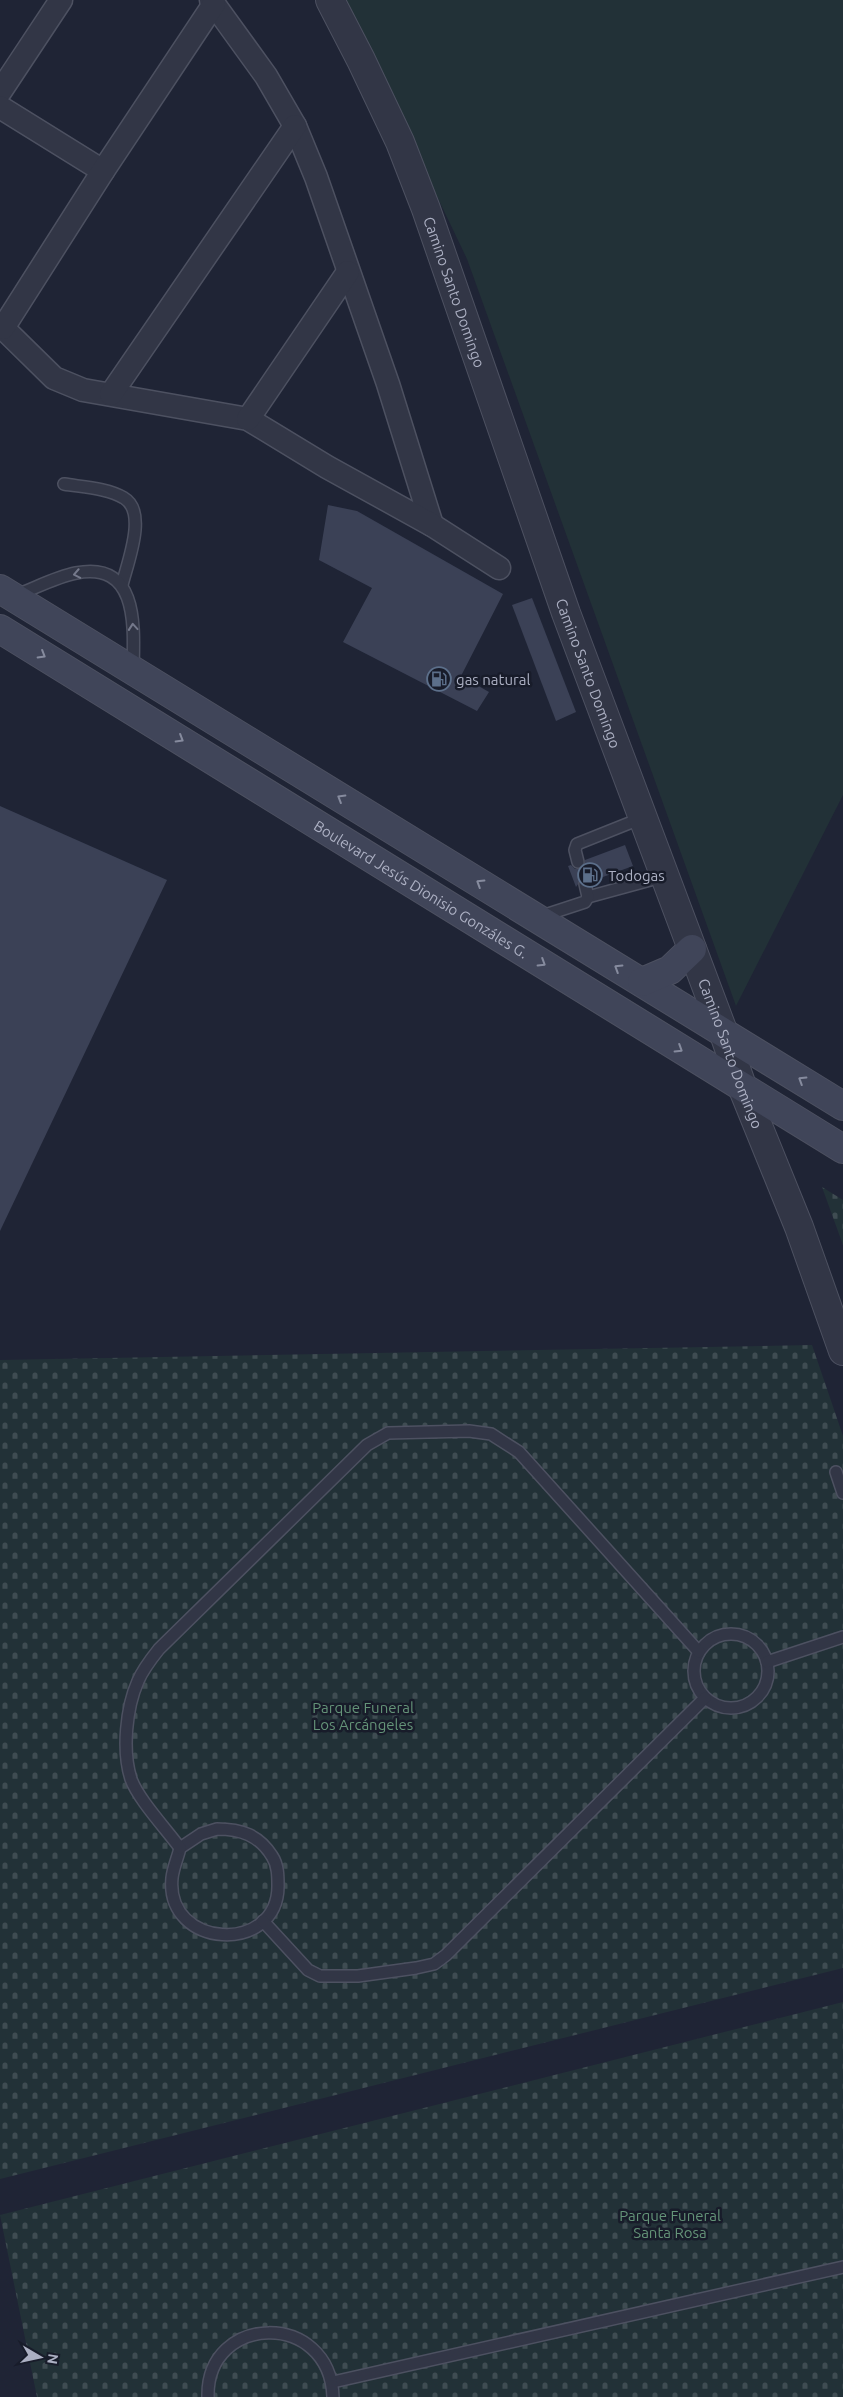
<svg xmlns="http://www.w3.org/2000/svg" width="843" height="2397" font-family="Ubuntu,sans-serif">
<style>
.grass{fill:#223137}
.cemetery{fill:url(#cemetery-stones)}
.building{fill:#3b4156}
.lines{fill:none;stroke-linecap:round;stroke-linejoin:round}
.service-casing{stroke:#4d5161;stroke-width:14}
.minor-casing{stroke:#4d5161;stroke-width:25}
.tertiary-casing{stroke:#4d5161;stroke-width:30}
.secondary-casing{stroke:#4d5161;stroke-width:30}
.service{stroke:#323646;stroke-width:11}
.minor{stroke:#323646;stroke-width:22}
.tertiary{stroke:#323646;stroke-width:28}
.secondary{stroke:#404559;stroke-width:28}
.oneway{stroke:#75798b}
.oneway2{stroke:#868b9e}
.labels{text-anchor:middle;dominant-baseline:central;stroke-width:5;stroke-linejoin:round;paint-order:stroke}
.street-label{font-size:15px;fill:#acb0c3;stroke:#181c2a}
.poi-label{font-size:15px;fill:#acb0c3;stroke:#181c2a;text-anchor:start}
.park-label{font-size:15px;fill:#649378;stroke:#181c2a}
</style>
<defs>
<pattern id="cemetery-stones" width="16" height="16" patternUnits="userSpaceOnUse" patternTransform="scale(1.25)"><rect width="16" height="16" fill="#223137"/><path d="M2 7V4a2 2 0 0 1 4 0v3zM10 15v-3a2 2 0 0 1 4 0v3z" fill="#3f4c52"/></pattern>
</defs>
<rect width="100%" height="100%" fill="#1f2435"/>
<!-- grass -->
<path class="grass" d="M343 0H843V795L736 1006 467 259Z"/>
<!-- cemetery -->
<g class="cemetery">
<path d="M822 1187 843 1200V1245Z"/>
<path d="M812 1345 843 1436V1968L0 2179V1360Z"/>
<path d="M843 2002V2397H37L0 2215Z"/>
</g>
<!-- building -->
<g class="building">
<path d="M328 505 357 511 503 594 461 676 489 692 477 711 343 642 372 588 319 560Z"/>
<path d="M532 598 576 712 556 721 512 605Z"/>
<path d="M0 806 167 880 0 1231Z"/>
<path d="M625 845 633 866 592 881 588 877H583L576 887 568 866 571 865 575 869H580L585 865V860Z"/>
</g>
<g class="lines">
<!-- service casing -->
<g class="service-casing">
<g id="service">
<path d="M64 484C82 487 108 488 124 498 148 512 127 564 122 585"/>
<path d="M14 596C34 589 55 577 76 573 139 561 134 627 133 669"/>
<path d="M578 862 575 850 577 844 642 818"/>
<path d="M588 897 665 876"/>
<path d="M539 917 585 902 588 897 585 884"/>
<path d="M836 1472 843 1493"/>
<circle cx="731" cy="1671" r="37"/>
<path d="M767 1662 843 1637"/>
<path d="M217 1829C241 1829 259 1835 272 1856 278 1865 278 1876 278 1886 278 1955 165 1949 172 1878 173 1868 178 1857 180 1848L201 1834Z"/>
<path d="M180 1848C167 1830 138 1799 131 1779 122 1751 126 1708 138 1681 143 1669 151 1659 159 1649L367 1445 388 1433 469 1431 491 1434 519 1452 699 1652"/>
<path d="M263 1921 308 1970 320 1976H358L416 1968 434 1964 446 1955 705 1698"/>
<path d="M333 2382 843 2267"/>
<path d="M208 2397C206 2313 330 2310 333 2397"/>
</g>
</g>
<!-- minor casing -->
<g class="minor-casing">
<g id="minor">
<path d="M211 0 266 76 295 126 316 177 388 384 432 525"/>
<path d="M0 92 61 0"/>
<path d="M0 107 103 171"/>
<path d="M0 325 54 378 83 390 248 419 327 467 432 525 499 568"/>
<path d="M3 328 103 171 214 4"/>
<path d="M111 394 295 126"/>
<path d="M248 419 348 272"/>
</g>
</g>
<!-- tertiary casing -->
<g class="tertiary-casing">
<g id="tertiary">
<path id="s1" d="M330 0 361 60 400 142 426 209 566 613 723 1031 743 1089 799 1227 843 1351"/>
</g>
</g>
<!-- secondary casing -->
<g class="secondary-casing">
<g id="secondary">
<path d="M0 589 843 1106"/>
<path id="s2" d="M0 629 843 1149"/>
<path d="M642 982 670 970 692 949"/>
</g>
</g>
<!-- service -->
<use href="#service" class="service"/>
<!-- minor -->
<use href="#minor" class="minor"/>
<!-- tertiary -->
<use href="#tertiary" class="tertiary"/>
<!-- secondary -->
<use href="#secondary" class="secondary"/>
</g>
<!-- one-way arrows -->
<defs><path id="oneway-chevron" d="M-2-3.5L2.5 0L-2 3.5" fill="none" stroke-width="1.6" stroke-linecap="round" stroke-linejoin="round" transform="scale(1.25)"/></defs>
<g class="oneway">
<use href="#oneway-chevron" transform="translate(77 574) rotate(169)"/>
<use href="#oneway-chevron" transform="translate(133 627) rotate(-95)"/>
</g>
<g class="oneway2">
<use href="#oneway-chevron" transform="translate(42 655) rotate(31)"/>
<use href="#oneway-chevron" transform="translate(180 739) rotate(31)"/>
<use href="#oneway-chevron" transform="translate(341 798) rotate(-149)"/>
<use href="#oneway-chevron" transform="translate(480 883) rotate(-148)"/>
<use href="#oneway-chevron" transform="translate(542 963) rotate(32)"/>
<use href="#oneway-chevron" transform="translate(618 968) rotate(-148)"/>
<use href="#oneway-chevron" transform="translate(679 1049) rotate(32)"/>
<use href="#oneway-chevron" transform="translate(802 1080) rotate(-148)"/>
</g>
<!-- icons -->
<defs>
<g id="fuel-ring" transform="scale(1.25)"><circle r="9.5" fill="#181c2a" stroke="#5c6f8a" stroke-width="1.5"/><path d="M-5.5-6h7V0h2V4h1.3V-2.5L3-4.5l.8-.8L6-3V5H2.5V1h-1V6h-7ZM-4.2-4.7v3.2H.2V-4.7Z" fill="#5c6f8a"/></g>
</defs>
<g fill-rule="evenodd">
<use href="#fuel-ring" x="439" y="679"/>
<use href="#fuel-ring" x="590" y="875"/>
</g>
<g class="labels">
<!-- street labels -->
<g class="street-label">
<text stroke="none"><textPath href="#s1" startOffset="318">Camino Santo Domingo</textPath></text>
<text stroke="none"><textPath href="#s1" startOffset="722">Camino Santo Domingo</textPath></text>
<text stroke="none"><textPath href="#s2" startOffset="495">Boulevard Jesús Dionisio Gonzáles G.</textPath></text>
<text stroke="none"><textPath href="#s1" startOffset="1128">Camino Santo Domingo</textPath></text>
</g>
<!-- poi labels -->
<g class="poi-label">
<text x="456" y="679">gas natural</text>
<text x="608" y="875">Todogas</text>
</g>
<!-- park labels -->
<g class="park-label">
<text x="363" y="1707">Parque Funeral<tspan x="363" dy="17">Los Arcángeles</tspan></text>
<text x="670" y="2215">Parque Funeral<tspan x="670" dy="17">Santa Rosa</tspan></text>
</g>
</g>
<!-- north arrow -->
<g transform="translate(40 2357) rotate(99)" stroke="#181c2a" stroke-width="4" paint-order="stroke">
<path d="M0-4L9 19L0 12L-9 19Z" fill="#acb0c3"/>
<text y="-8" font-size="14" font-weight="bold" text-anchor="middle" fill="#acb0c3">N</text>
</g>
</svg>
